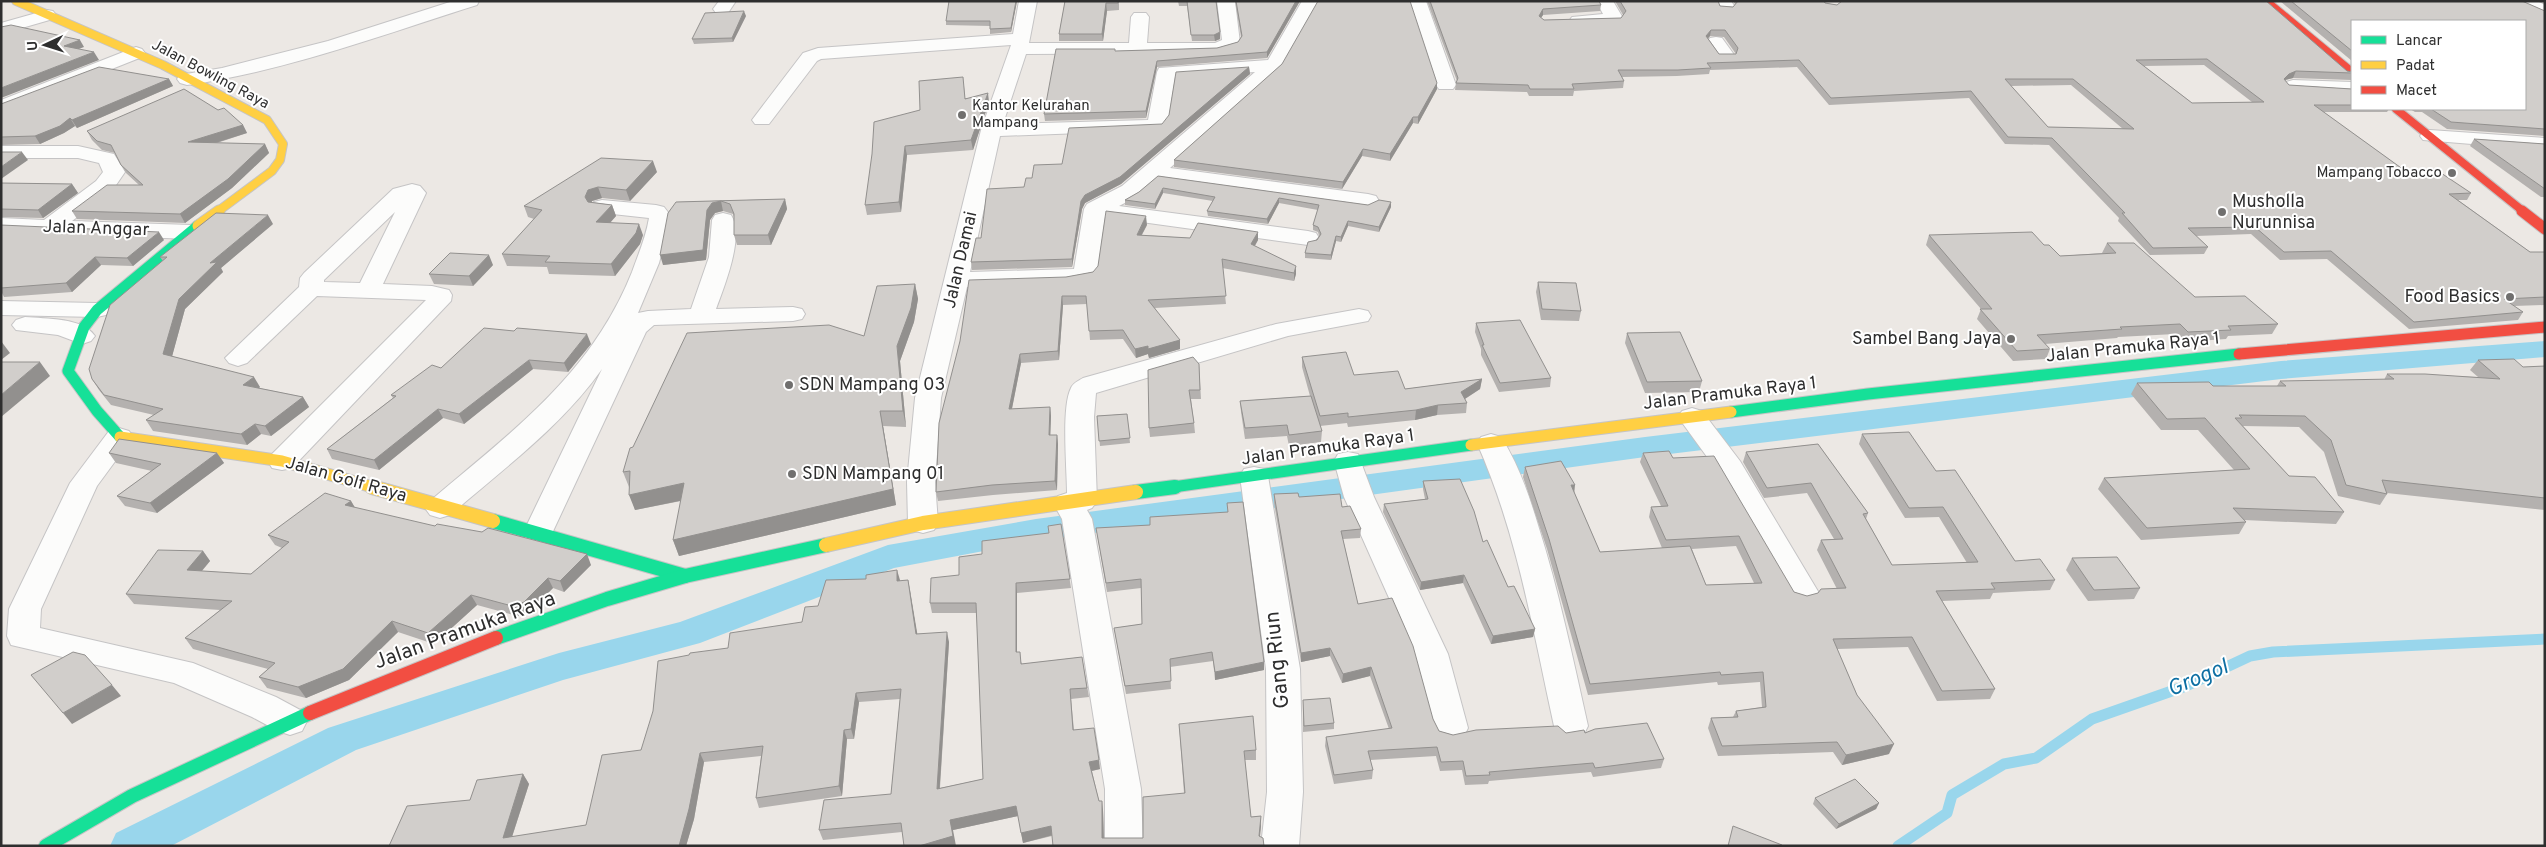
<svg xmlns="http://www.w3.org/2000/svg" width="2546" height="847" font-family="Overpass,sans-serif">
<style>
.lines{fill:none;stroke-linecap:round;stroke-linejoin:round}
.stream{stroke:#99d6ec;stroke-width:11}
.canal{fill:#99d6ec;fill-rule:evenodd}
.street-casing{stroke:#c5c4c5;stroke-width:2}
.fast-far1-casing{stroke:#c5c4c5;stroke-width:13}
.fast-casing{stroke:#c5c4c5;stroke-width:16}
.slow-far2-casing{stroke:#c5c4c5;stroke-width:10}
.slow-far1-casing{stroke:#c5c4c5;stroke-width:13}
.slow-casing{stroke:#c5c4c5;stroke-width:16}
.jam-far2-casing{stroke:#c5c4c5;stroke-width:10}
.jam-far1-casing{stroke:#c5c4c5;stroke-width:13}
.jam-casing{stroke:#c5c4c5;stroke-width:16}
.street{fill:#fcfcfb;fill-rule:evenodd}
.fast-far1{stroke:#16e098;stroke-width:11}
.fast{stroke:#16e098;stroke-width:14}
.slow-far2{stroke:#ffcf43;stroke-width:8}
.slow-far1{stroke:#ffcf43;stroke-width:11}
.slow{stroke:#ffcf43;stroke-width:14}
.jam-far2{stroke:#f24e42;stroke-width:8}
.jam-far1{stroke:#f24e42;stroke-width:11}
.jam{stroke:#f24e42;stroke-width:14}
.wall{fill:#b4b1af;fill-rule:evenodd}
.shaded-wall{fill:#92908e}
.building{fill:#d1cecb;stroke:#92908e;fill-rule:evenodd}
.poi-dot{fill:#706f6e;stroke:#fff;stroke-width:2}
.labels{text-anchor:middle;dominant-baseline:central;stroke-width:4;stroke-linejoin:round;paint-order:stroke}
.far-street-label{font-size:15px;fill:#2e2e2e;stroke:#fff}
.far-poi-label{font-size:15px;fill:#2e2e2e;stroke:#fff;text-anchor:start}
.poi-label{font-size:18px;fill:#2e2e2e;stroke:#fff;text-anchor:start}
.street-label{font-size:18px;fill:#2e2e2e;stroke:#fff}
.near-street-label{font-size:21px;fill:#2e2e2e;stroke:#fff}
.near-water-label{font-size:22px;font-style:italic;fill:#0d6fa3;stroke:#fff}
</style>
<rect width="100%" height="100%" fill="#ece8e4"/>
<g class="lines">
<!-- stream -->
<path class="stream" d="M1898 846 1947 813 1952 795 2004 764 2036 758 2092 719 2186 686 2250 656 2273 652 2545 639"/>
<!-- canal -->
<path class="canal" d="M2545 341V357L2281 379 1645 457 1036 541 894 568 700 643 563 680 356 750 171 846H110L116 833 328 728 559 653 680 622 888 545 1036 519 1645 437 2281 361Z"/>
<!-- street casing -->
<g class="street-casing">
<g id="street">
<path d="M453 1H479L477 5C382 35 286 71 187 85L180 83 177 79 180 75 222 68 328 41Z"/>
<path d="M719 1H736L728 13H716L713 9Z"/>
<path d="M1019 1H1037L1029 43H1129L1131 17 1134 13H1146L1149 17 1147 43H1215L1222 40 1217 1H1235L1240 43 1237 47 1217 53 1026 54 1003 124 1148 120 1157 72 1159 68 1268 60 1302 1H1319L1281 69 1170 168 1368 194 1376 196 1379 201 1376 206 1368 208 1158 179 1138 196 1119 206 1308 231 1316 233 1319 238 1316 243 1308 245 1105 217 1097 274 1093 279 1067 284 967 287 941 398 935 482 938 523 934 530 923 533 912 530 908 523 907 482 915 398 981 130 1011 45 821 59 817 61 769 124H755L752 120 803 53 818 48 1013 34ZM1255 72 1122 186 1087 204 1084 209 1074 269 970 272 1000 136 1161 130 1168 122 1175 77Z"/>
<path d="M1409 1H1426L1456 85 1453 89H1439L1436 85Z"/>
<path d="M1596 1H1613L1623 18 1620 22 1578 26 1572 25 1569 21 1572 17 1603 14Z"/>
<path d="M1714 1H1731L1735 7 1732 11H1720Z"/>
<path d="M2515 1H2537L2545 5V17L2517 5Z"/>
<path d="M47 10 53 11 56 15 53 19 1 34V23Z"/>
<path d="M1716 37 1722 38 1735 56 1733 60H1719L1707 42 1710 38Z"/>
<path d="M136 47 142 49 145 53 142 57 1 113V100Z"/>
<path d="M2293 80 2352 82V94L2286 90 2283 86 2286 82Z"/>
<path d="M2430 130 2545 138V150L2423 140 2420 136 2423 132Z"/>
<path d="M1 146H78L114 154 125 172 112 191 72 221 191 225 199 227 202 232 199 237 191 239 1 232V218L44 220 96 181 103 172 99 163 78 158H1Z"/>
<path d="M412 184 420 186 426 193 383 284 432 286 449 290 452 295 451 301 292 468 282 470 272 468 268 461 272 454 426 300 317 296 247 363 238 366 229 363 225 358 299 287 300 278 304 273 393 189ZM395 212 360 283 324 282V280Z"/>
<path d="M602 200 656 205 664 207 671 216 659 263 638 313 648 311 691 309 709 257 712 220 715 215 723 213 731 215C745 236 724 287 716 309L793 307 802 309 805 314 802 319 793 321 654 325 646 332 548 542 537 545 526 542 522 535 602 369C562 426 502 470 450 515L440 518 430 515 425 508 430 501C511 432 591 375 632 272 638 255 646 237 649 218L594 212 591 207 594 202Z"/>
<path d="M1 301 97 303 106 305 109 310 106 315 97 317 1 315Z"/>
<path d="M1359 309 1368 311 1371 316 1368 321 1288 336 1096 393 1094 417 1097 501 1092 508 1087 510 1092 519 1141 789 1143 846H1105V789L1062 519 1053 503 1058 496 1067 493C1067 469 1061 407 1071 388 1073 383 1078 381 1083 378L1276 324Z"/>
<path d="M25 317C46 319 82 317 95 336L91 341 82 344 58 335 16 330 12 325 16 320Z"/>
<path d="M1692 408 1702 411 1740 461 1819 593 1814 601 1803 604 1792 601 1718 472 1678 417 1682 411Z"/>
<path d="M119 428 129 431 133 437 97 486 41 609 40 628 193 663 276 697 302 711 307 721 302 731 290 735 278 731 252 717 174 683 11 645 7 636 9 609 70 483 109 431Z"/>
<path d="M1491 434 1501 437C1518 463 1529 495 1538 525 1559 591 1573 659 1588 726L1583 736 1571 740 1559 736 1554 726C1533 630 1517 533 1477 443L1481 437Z"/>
<path d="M1348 452 1358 454 1374 497 1448 654 1468 728 1463 738 1451 742 1439 738 1434 728 1414 654 1344 497 1334 461 1338 454Z"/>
<path d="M1254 467 1264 469 1268 476 1300 669 1303 792 1299 846H1261L1267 792 1266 669 1240 476 1244 469Z"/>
</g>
</g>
<!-- fast-far1 casing -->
<g class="fast-far1-casing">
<g id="fast-far1">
<path d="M1731 412 1868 394 2239 354"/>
<path d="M120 437 97 411 68 371 84 327 97 310 198 226"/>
<path d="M1166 488 1471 445"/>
</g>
</g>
<!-- fast casing -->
<g class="fast-casing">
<g id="fast">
<path d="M1136 492 1175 487"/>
<path d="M493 521 685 576"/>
<path d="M496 638 607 599 685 576 826 545"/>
<path d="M46 846 132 796 310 713"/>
</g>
</g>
<!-- slow-far2 casing -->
<g class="slow-far2-casing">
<path id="slow-far2" d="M16 1 163 65 267 120 283 144 280 160 272 171 217 212"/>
</g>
<!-- slow-far1 casing -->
<g class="slow-far1-casing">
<g id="slow-far1">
<path d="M198 226 219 211"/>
<path d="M120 437 282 461 376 488"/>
<path d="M1471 445 1731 412"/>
</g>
</g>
<!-- slow casing -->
<g class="slow-casing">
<g id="slow">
<path d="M372 487 493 521"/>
<path d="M826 545 923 523 1136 492"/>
</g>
</g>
<!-- jam-far2 casing -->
<g class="jam-far2-casing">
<g id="jam-far2">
<path d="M2266 1 2352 72"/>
<path d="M2396 109 2524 212"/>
</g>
</g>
<!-- jam-far1 casing -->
<g class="jam-far1-casing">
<g id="jam-far1">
<path d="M2522 211 2545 229"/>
<path d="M2239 354 2545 327"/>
</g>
</g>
<!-- jam casing -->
<g class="jam-casing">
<path id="jam" d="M310 713 496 638"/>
</g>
<!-- street -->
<use href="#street" class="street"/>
<!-- fast-far1 -->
<use href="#fast-far1" class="fast-far1"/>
<!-- fast -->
<use href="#fast" class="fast"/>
<!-- slow-far2 -->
<use href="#slow-far2" class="slow-far2"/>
<!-- slow-far1 -->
<use href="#slow-far1" class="slow-far1"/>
<!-- slow -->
<use href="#slow" class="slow"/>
<!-- jam-far2 -->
<use href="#jam-far2" class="jam-far2"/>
<!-- jam-far1 -->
<use href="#jam-far1" class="jam-far1"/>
<!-- jam -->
<use href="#jam" class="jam"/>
</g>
<!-- wall -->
<g class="wall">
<path d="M1017 1 1011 32 990 34V26L946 25V21Z"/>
<path d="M1065 1H1119V10L1107 11 1103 41H1059V34Z"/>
<path d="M1178 1H1216L1220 39 1215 41H1192L1187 6H1179Z"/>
<path d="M1235 1H1300L1267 58 1157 67 1146 118 1045 121 1044 114 1115 51 1217 48 1238 42 1241 37Z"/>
<path d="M1427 1H1599L1601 5 1600 11 1543 15 1541 18 1544 20 1621 18 1623 15 1615 1H1718L1720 6 1733 7 1735 4 1733 1H1824L1825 3 1837 5 1841 2 1840 1H2266L2347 71 2352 72V82V80L2293 78 2285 80 2289 85 2352 89V109H2389L2387 112H2323L2404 170 2471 193 2467 200H2458L2530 252H2545V305L2514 306 2523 312 2518 320 2409 329 2327 259 2280 260 2251 234 2196 236 2208 247 2204 254 2150 255 2118 221 2119 218 2049 145 2005 144 1969 98 1829 105 1797 67 1710 70 1709 74 1677 76 1622 77 1624 81 1623 88 1574 91 1573 96H1529L1527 92 1455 90 1456 83 1457 81ZM1710 36 1724 37 1736 54H1719L1708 38ZM2204 65 2252 102 2192 103 2144 66ZM2071 85 2123 129 2048 127 2011 86Z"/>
<path d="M2280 1H2522L2545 11V136L2447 129 2422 112H2415L2410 109H2525L2352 21V61Z"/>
<path d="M746 16 733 42 694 44 692 39Z"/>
<path d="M1282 64 1437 83V89L1418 124 1413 123 1390 161 1362 156 1342 189 1174 167V160Z"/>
<path d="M1249 67 1250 74 1121 184 1085 203 1082 209 1072 267 972 270 971 262 981 238 1032 178 1062 164 1162 124Z"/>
<path d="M169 79 173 86 77 128 75 126 64 133 40 144 1 145V104Z"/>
<path d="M964 86 965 98 989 102 973 150 907 155 901 212 867 215 865 205 920 110Z"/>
<path d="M218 110 243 125 247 133 217 143 265 144 269 153 232 188 185 223 77 219 72 211 139 185 126 173 115 153 102 150 92 140 87 131Z"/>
<path d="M2474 139 2545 144V197H2541L2470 146Z"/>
<path d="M657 172 630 201 602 198 592 201V202L612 205 616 216 610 223 643 235 640 244 615 276 549 274 547 267 507 266 502 254 534 219 528 217 524 206Z"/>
<path d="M1158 176 1368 205 1391 202V207L1379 232 1348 226 1341 242 1336 241 1331 260 1305 258V253L1319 236 1318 232 1313 230V225L1318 210 1279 203 1268 224 1208 216 1207 211 1213 201 1163 193 1155 209 1125 205V200L1139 192Z"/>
<path d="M1 183 72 184 78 193 43 218 1 217Z"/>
<path d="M785 199 787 209 771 245H737L734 235V217L733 214 723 211 715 213 710 220 706 260 663 265 676 202Z"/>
<path d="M273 224 221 268 223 272 185 309 172 356 260 387 259 388 303 397 309 407 271 436 261 434 247 445 153 431 146 420 154 415 111 405 99 390 92 379 163 261 160 257Z"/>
<path d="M1 225 164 240 133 266 101 265 72 292 4 297 2 293H1Z"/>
<path d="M1147 225 1142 235 1190 238 1258 240 1255 246 1296 274 1294 281 1222 268 1226 304 1155 308 1180 349 1149 358 1148 354 1136 358 1123 339 1090 340 1087 304 1063 305 1059 360 1021 363 1012 409 1050 407 1051 416 1050 435H1057L1058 444 1057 490 993 495 938 501 936 492 1066 277 1093 272Z"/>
<path d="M1929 235 2044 245 2060 256 2103 253H2102L2107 243 2195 297 2278 324 2272 334 2228 336 2226 339 2183 342 2175 334 2118 337 2117 338 2045 344 2050 349 2046 359 2013 361 1977 319 1981 309 1926 245Z"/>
<path d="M493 265 473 286 434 284 429 274Z"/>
<path d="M1538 282 1581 311 1579 321 1541 320 1536 292Z"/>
<path d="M915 284 918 299 914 322 900 361 906 427 883 426 896 505 679 556 673 540 681 501 635 510 629 487 623 472 633 447 864 336Z"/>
<path d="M1476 323 1551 378 1550 387 1499 392 1481 355V349L1475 332Z"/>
<path d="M1627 333 1702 381 1699 392 1645 393 1625 343Z"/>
<path d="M591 344 568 372 533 369 464 424 443 418 379 470 332 459 327 449 393 398 391 395Z"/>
<path d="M1302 357 1354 375 1405 389 1482 379 1480 389 1465 399 1467 403 1466 413 1437 415 1415 420 1348 427 1347 423 1320 426 1322 431 1321 442 1289 446 1287 436 1245 439 1241 412 1240 401 1310 396 1302 367Z"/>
<path d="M2478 360 2523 367 2545 366V510L2387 493V494L2380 505 2338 496 2324 452 2299 427 2243 426 2289 476 2344 512 2336 524 2244 520 2246 522 2239 534 2141 540 2098 489 2104 478 2234 470 2198 430H2161L2131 394 2137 383 2213 386H2277L2280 381 2384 380 2387 374 2478 377 2470 370Z"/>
<path d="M1199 364 1201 399H1191L1194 423 1195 433 1150 437 1149 428Z"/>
<path d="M1127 414 1130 443 1100 446 1097 416Z"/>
<path d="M1862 434 1936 471 2015 561 2055 580 2050 590 1993 593 1990 599 1942 601 1995 689 1990 699 1937 701 1908 647 1837 649 1857 695 1889 754 1842 765 1833 752 1718 756 1708 728 1711 718 1733 717 1736 711 1762 707 1760 682 1718 685 1717 682 1588 695 1547 549 1523 477 1525 467 1574 492 1600 552 1662 548 1649 517 1651 507 1661 506 1640 462 1643 453 1673 458 1794 592 1807 596 1837 589 1817 550 1821 540 1834 539 1807 493 1764 498 1743 462 1746 452 1818 444 1868 513 1866 519 1892 565 1967 563 1939 517 1905 518 1859 444ZM1736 546 1754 583 1706 585 1692 549Z"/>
<path d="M109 453H217L224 463 157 513 125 506 117 496 152 471 116 463Z"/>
<path d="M1423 481 1483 542 1508 587 1535 629 1533 637 1491 644 1463 583 1420 590 1383 512 1384 504 1425 499 1423 489Z"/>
<path d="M1274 494 1299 497 1342 507 1361 529 1360 538 1343 539 1358 604 1433 719 1439 731 1453 735 1585 733 1664 759 1661 768 1593 777 1591 772 1489 781 1488 784 1465 785 1462 770 1440 771 1436 756 1370 760 1373 770 1372 779 1334 784 1325 746 1326 737 1389 729 1370 676 1342 683 1330 656 1301 662 1274 503Z"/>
<path d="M351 501 355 508 591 565 564 592 553 588 529 612 517 616 477 605 434 644 398 632 349 680 306 698 267 688 259 677 268 669 193 649 185 638 220 610 134 604 126 594 203 551 210 561 202 571 251 574 282 548 275 545 268 535Z"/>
<path d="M1227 503 1264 662V670L1215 680 1213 661 1170 667 1171 689 1126 694 1114 628 1142 624 1141 588 1107 592 1096 528 1150 525 1228 512Z"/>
<path d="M1061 524 1071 588 1017 593V652L1022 664 1082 657 1089 697 1071 699 1074 730 1100 769 1092 771 1099 801 1103 810 1104 838H1143L1184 793 1179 724 1256 750V760H1245L1251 817 1261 816 1260 837 1264 846 1052 836 1023 843 1018 816 953 830 902 832 823 840 819 830 891 794 900 699 859 702 854 739H847L842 796 759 808 756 798 761 756 704 762 694 819 686 846H389L470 800 523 774 529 784 512 837 586 825 641 750 728 648 802 622 818 606 900 581 908 580 917 634 949 642 940 788 983 779 977 613H932L930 603 959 575 982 554 1049 533Z"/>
<path d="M2072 558 2140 588 2134 599 2088 601 2066 570Z"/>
<path d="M1303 700 1334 723V729L1303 732Z"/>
<path d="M1815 798 1879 803 1876 809 1836 829 1813 804Z"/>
</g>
<!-- shaded-wall -->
<g class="shaded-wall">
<path d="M1016 1H1017L1011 32V28Z"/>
<path d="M1296 1H1300L1267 58V52Z"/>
<path d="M1106 3 1107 11 1103 41 1102 34Z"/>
<path d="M1543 9V15L1538 22 1539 16Z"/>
<path d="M744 11 746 16 733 42 732 38Z"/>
<path d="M1711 30 1710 36 1705 42 1706 36Z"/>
<path d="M1220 32V39L1215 41 1214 35Z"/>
<path d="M80 40 84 47 68 53 64 46Z"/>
<path d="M94 52 99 60 1 98V88Z"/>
<path d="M1157 61V67L1146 118V111Z"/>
<path d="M1249 67 1250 74 1121 184 1085 203 1082 209 1072 267V259L1081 201 1085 195Z"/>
<path d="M2296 71 2293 78 2285 80 2284 79 2289 74Z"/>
<path d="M169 79 173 86 77 128 72 120Z"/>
<path d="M1437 83V89L1418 124V117Z"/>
<path d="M988 93 989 102 973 150 971 140Z"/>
<path d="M1413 117V123L1390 161V154Z"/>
<path d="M70 118 75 126 64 133 40 144 35 136Z"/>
<path d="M243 125 247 133 193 150 188 142Z"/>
<path d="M265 144 269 153 232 188 185 223 180 214Z"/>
<path d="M905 146 907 155 901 212 899 202Z"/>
<path d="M1363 149 1362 156 1342 189 1343 182Z"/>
<path d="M22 152 28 160 1 179V167Z"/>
<path d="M653 161 657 172 630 201 626 190Z"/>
<path d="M72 184 78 193 43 218 38 210Z"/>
<path d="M598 187 602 198 592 201 589 208 585 197 588 190Z"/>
<path d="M1163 188V193L1155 209V204Z"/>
<path d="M1279 198V203L1268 224 1267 219Z"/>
<path d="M785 199 787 209 771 245 768 235Z"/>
<path d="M721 201 723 211 715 213 710 220 706 260 663 265 660 255 707 210 712 203Z"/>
<path d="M1391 202V207L1379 232V227Z"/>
<path d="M612 205 616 216 600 234 596 222Z"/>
<path d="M268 215 273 224 221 268 223 272 185 309 170 364 163 354 179 299 210 263Z"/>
<path d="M1146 216 1147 225 1137 243V235Z"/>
<path d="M1348 221V226L1341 242V237Z"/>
<path d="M639 224 643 235 640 244 615 276 611 264Z"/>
<path d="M159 232 164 240 133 266 127 258Z"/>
<path d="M1258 232V240L1251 252V244Z"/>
<path d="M1336 236V241L1331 260V255Z"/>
<path d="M489 255 493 265 473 286 469 276Z"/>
<path d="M95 257 101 265 72 292 66 283Z"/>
<path d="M1296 266V274L1294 281V273Z"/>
<path d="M915 284 918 299 914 322 900 361 906 427 903 411 897 346Z"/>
<path d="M1062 296 1063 305 1059 360 1058 351Z"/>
<path d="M587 334 591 344 568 372 564 363Z"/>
<path d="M1180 340V349L1149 358 1148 354 1136 358 1135 349 1148 346Z"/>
<path d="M1 341 10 353 1 360Z"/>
<path d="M1020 354 1021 363 1010 418 1009 409Z"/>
<path d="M529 360 533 369 464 424 459 414Z"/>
<path d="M40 362 50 376 1 417V395Z"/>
<path d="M254 377 260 387 250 395 243 385Z"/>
<path d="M1482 379 1480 389 1460 402 1461 392Z"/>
<path d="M303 397 309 407 271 436 265 426Z"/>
<path d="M1438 405 1437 415 1415 420 1416 410Z"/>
<path d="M1050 407 1051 416 1050 445 1049 435Z"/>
<path d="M438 409 443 418 379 470 374 460Z"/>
<path d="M880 411 883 426 896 505 679 556 673 540Z"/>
<path d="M255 424 261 434 247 445 241 434Z"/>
<path d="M1057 435 1058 444 1057 490 1055 481Z"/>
<path d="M217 453 224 463 157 513 150 503Z"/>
<path d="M684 483 689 499 635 510 629 495Z"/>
<path d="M1571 485H1575L1574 495Z"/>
<path d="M351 501 357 511 345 505Z"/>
<path d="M203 551 210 561 194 580 187 570Z"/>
<path d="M587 554 591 565 564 592 560 581Z"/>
<path d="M897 570 900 580 899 591 897 581Z"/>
<path d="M1464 575 1463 583 1420 590 1421 582Z"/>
<path d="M548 578 553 588 529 612 517 616 512 606Z"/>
<path d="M908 580 910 590 919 644 916 634Z"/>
<path d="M1016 583 1017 593V662L1016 652Z"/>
<path d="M471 595 477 605 434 644 428 633Z"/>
<path d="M392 621 398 632 349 680 306 698 298 687Z"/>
<path d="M1535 629 1533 637 1491 644 1493 636Z"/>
<path d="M947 632 949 642 939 798 937 789Z"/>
<path d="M1330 648V656L1301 662V653Z"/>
<path d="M1264 662V670L1215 680V672Z"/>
<path d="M1371 667 1370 676 1342 683 1343 674Z"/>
<path d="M112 685 121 696 72 724 63 713Z"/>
<path d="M856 693 859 702 854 739 851 729Z"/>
<path d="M844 730 847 739 842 796 839 786Z"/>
<path d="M1894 744 1889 754 1842 765 1846 755Z"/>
<path d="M700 753 704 762 694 819 686 846H679Z"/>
<path d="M1099 760 1100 769 1091 771 1089 762Z"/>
<path d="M523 774 529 784 509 846 503 838Z"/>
<path d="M1102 801 1103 810 1104 846 1102 838Z"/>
<path d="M1879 803 1876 809 1836 829 1839 824Z"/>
<path d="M1016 806 1018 816 953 830 956 846H919L950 820Z"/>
<path d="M1261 816V826L1259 846V836Z"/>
<path d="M1051 826 1053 835 1023 843 1021 833Z"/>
</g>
<!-- building -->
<g class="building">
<path d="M949 1H1016L1011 28 990 29V21H946Z"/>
<path d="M1065 1H1118V3H1106L1102 34H1059Z"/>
<path d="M1187 1H1216L1220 32 1214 35H1191Z"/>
<path d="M1236 1H1296L1267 52 1157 61 1146 111 1044 114 1056 49H1115V51L1217 48 1238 42 1242 36Z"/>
<path d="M1318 1H1410L1437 83 1418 117H1413L1390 154 1363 149 1343 182 1174 160 1282 64Z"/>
<path d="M1430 1H1599L1601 5 1543 9 1539 16 1544 20 1621 18 1626 11 1620 1H1718L1720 6 1733 7 1738 1H1824L1825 3 1837 5 1842 1H2266L2347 71 2352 72V73L2296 71 2289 74 2284 79 2289 85 2352 89V105H2314L2404 170 2435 169 2471 193 2449 194 2530 252H2545V297L2504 299 2523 312 2414 322 2331 251 2284 252 2255 227 2188 228 2208 247 2153 248 2122 213H2125L2052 138 2008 137 1971 91 1831 98 1799 60 1707 63 1711 68 1678 70H1618L1624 81 1572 84 1574 89H1530L1528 85 1456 83 1458 78ZM1711 30H1725L1738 48 1736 54H1719L1706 36ZM2207 59 2264 102 2192 103 2136 60ZM2005 79H2073L2134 129 2048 127Z"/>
<path d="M2291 1H2522L2545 11V129L2451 122 2431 109H2525V21H2352V51Z"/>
<path d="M744 11 732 38 692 39 705 13Z"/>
<path d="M11 25 80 40 64 46 94 52 1 88V27Z"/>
<path d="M99 67 169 79 72 120 70 118 60 126 35 136 1 137V104Z"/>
<path d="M1249 67 1120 177 1085 195 1081 201 1072 259 971 262 976 238H981L987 189 1024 187 1026 178H1032L1034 165 1062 164 1069 128 1162 124 1169 115 1176 72Z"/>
<path d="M963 77 965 99 988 93 971 140 905 146 899 202 865 205 872 154 874 122 920 110 919 81Z"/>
<path d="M184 89 218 110 224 108 243 125 188 142 265 144 228 179 180 214 72 211 107 185H143L121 165 111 145 97 141 87 131Z"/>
<path d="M2474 139 2545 144V189Z"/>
<path d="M1 152H22L1 167Z"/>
<path d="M601 158 653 161 626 190 598 187 588 190 585 197 588 202 612 205 596 222 639 224 636 233 611 264 545 262 550 256 502 254 542 210 524 206Z"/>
<path d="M1158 176 1368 205 1379 200 1391 202 1379 227 1348 221 1341 237 1336 236 1331 255 1305 253 1308 242 1317 240 1321 234 1318 227 1313 225 1319 205 1279 198 1267 219 1207 211 1215 197 1163 188 1155 204 1125 200 1139 192Z"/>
<path d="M1 183 72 184 38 210 1 209Z"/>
<path d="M785 199 768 235H734V214L730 204 721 201 712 203 707 210 703 250 660 255 668 213 676 202Z"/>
<path d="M1106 211 1146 216 1137 235 1190 238 1198 223 1258 232 1251 244 1296 266 1294 273 1222 259 1226 296 1148 300 1180 340 1148 349V346L1135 349 1123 330 1089 331 1086 296H1062L1058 351 1020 354 1009 409 1050 407 1049 435H1057L1055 481 992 485 936 492 939 423 960 341 969 280 1066 277 1093 272 1098 266Z"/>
<path d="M216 213 268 215 210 263 217 262 179 299 163 354 254 377 243 385 303 397 265 426 255 424 241 434 146 420 163 409 104 395 92 379 89 369 110 305 167 257H160Z"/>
<path d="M1 225 159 232 127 258 95 257 66 283 1 288V286L2 285H1Z"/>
<path d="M2032 232 2044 245H2049L2060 256 2116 253 2107 243H2134L2195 297 2245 296 2278 324 2228 326 2231 330 2188 332 2180 324 2120 327 2122 329 2037 335 2050 349 2017 351 1980 309H1992L1929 235Z"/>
<path d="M450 253 489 255 469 276 429 274Z"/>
<path d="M1538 282 1576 283 1581 311 1542 309Z"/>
<path d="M915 284 911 308 897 346 903 411H880L893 489 673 540 684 483 629 495 630 471 623 472 630 448 633 447 687 333 829 325 864 336 877 286Z"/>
<path d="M1520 320 1551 378 1500 383 1482 345H1484L1476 323Z"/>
<path d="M484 328 514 331 517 328 587 334 564 363 529 360 459 414 438 409 374 460 327 449 396 396 391 395 432 365 441 368Z"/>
<path d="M1680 332 1702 381 1647 382 1627 333Z"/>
<path d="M1346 352 1354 375 1398 371 1405 389 1482 379 1461 392 1467 403 1438 405 1416 410 1348 417V413L1320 416 1302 357Z"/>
<path d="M1193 357 1199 364 1200 390H1189L1194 423 1149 428 1148 370Z"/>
<path d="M2514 359 2523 367 2545 366V498L2382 480 2387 494 2346 485 2331 440 2305 416 2239 415 2242 418H2235L2289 476 2315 477 2344 512 2233 508 2246 522 2147 528 2104 478 2250 469 2205 418 2167 419 2137 383 2209 382 2213 386H2286L2280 381 2394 379 2387 374H2425L2500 379 2478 360Z"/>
<path d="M1 362H40L1 395Z"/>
<path d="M1311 396 1322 431 1289 435 1287 425 1245 428 1240 401Z"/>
<path d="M1127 414 1130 438 1099 441 1097 416Z"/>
<path d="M1909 432 1936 471 1955 470 2015 561 2040 559 2055 580 1991 583 1995 589 1936 591 1995 689 1942 691 1912 637 1833 639 1857 695 1894 744 1846 755 1837 742 1722 746 1711 718 1738 717 1736 711 1766 707 1763 672 1721 675 1720 672 1590 684 1549 539 1525 467 1561 461 1575 485H1571L1600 552 1690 546 1706 585 1762 583 1739 536 1666 540 1651 507 1668 506 1643 453 1669 451 1673 458 1714 456 1794 592 1807 596 1818 593 1821 589 1846 588 1821 540 1843 539 1811 483 1767 488 1746 452 1818 444 1868 513 1863 514 1892 565 1978 562 1943 507 1909 508 1862 434Z"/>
<path d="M119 439 217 453 150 503 117 496 161 464 109 453Z"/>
<path d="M1460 479 1474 511 1483 542 1487 540 1508 587 1514 586 1535 629 1493 636 1464 575 1421 582 1384 504 1428 499 1423 481Z"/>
<path d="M325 493 351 501 345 505 435 526 437 524 482 532 488 528 587 554 560 581 548 578 524 602 512 606 471 595 428 633 392 621 343 669 298 687 259 677 275 663 185 638 232 601 126 594 158 550 203 551 187 570 251 574 289 542 268 535Z"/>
<path d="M1298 493 1299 497 1340 494 1342 507 1350 506 1361 529 1341 531 1358 604 1392 598 1413 646 1433 719 1439 731 1453 735 1476 730 1558 726 1566 733 1584 730 1585 733 1595 729 1647 723 1664 759 1595 768 1593 763 1489 772 1490 775 1466 776 1463 761 1441 762 1437 747 1368 751 1373 770 1334 775 1326 737 1392 728 1371 667 1343 674 1330 648 1301 653 1274 494Z"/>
<path d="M1243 502 1264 662 1215 672 1212 652 1170 659 1171 681 1125 686 1114 628 1142 624 1141 579 1106 583 1096 528 1150 525V517L1228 512 1227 503Z"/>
<path d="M1061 524 1070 579 1016 583V652H1020L1021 664 1082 657 1087 688 1070 689 1073 730 1094 728 1099 760 1089 762 1099 801H1102V838H1143V797L1185 793 1179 724 1253 716 1256 750 1244 751 1251 817 1261 816 1259 836 1263 838 1264 846H1053L1051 826 1021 833 1016 806 950 820 953 836 919 846H904L901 823 819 830 824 800 891 794 901 689 856 693 851 729 844 730 839 786 756 798 763 746 700 753 689 809 679 846H389L407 806 470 800 477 780 523 774 503 838 586 825 602 755 641 750 653 711 658 661 689 655 690 653 728 648 730 633 802 622 805 607 818 606 826 580 866 579V575L897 570V581L908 580 916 634 947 632 937 789 983 779 976 603H930L931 578 959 575V557L982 554V541L1049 533 1048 526Z"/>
<path d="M2117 557 2140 588 2094 590 2072 558Z"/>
<path d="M73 652 85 655 112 685 63 713 31 675Z"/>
<path d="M1330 698 1334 723 1304 726 1303 700Z"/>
<path d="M1855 779 1879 803 1839 824 1815 798Z"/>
<path d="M1733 826 1782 845V846H1728Z"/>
</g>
<!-- markers -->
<g class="poi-dot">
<circle cx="962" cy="115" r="5"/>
<circle cx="2452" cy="173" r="5"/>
<circle cx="2222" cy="212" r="5"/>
<circle cx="2510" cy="297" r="5"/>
<circle cx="2011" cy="339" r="5"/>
<circle cx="789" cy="385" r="5"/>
<circle cx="792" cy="474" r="5"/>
</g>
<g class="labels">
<!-- far-street labels -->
<g class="far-street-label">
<text transform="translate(210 75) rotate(28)">Jalan Bowling Raya</text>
</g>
<!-- far-poi labels -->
<g class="far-poi-label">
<text x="972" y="106">Kantor Kelurahan<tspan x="972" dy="17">Mampang</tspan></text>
<text x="2442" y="173" text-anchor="end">Mampang Tobacco</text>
</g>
<!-- poi labels -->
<g class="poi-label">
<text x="2232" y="202">Musholla<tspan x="2232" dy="21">Nurunnisa</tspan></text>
<text x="2500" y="297" text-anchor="end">Food Basics</text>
<text x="2001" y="339" text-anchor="end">Sambel Bang Jaya</text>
<text x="799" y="385">SDN Mampang 03</text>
<text x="802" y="474">SDN Mampang 01</text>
</g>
<!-- street labels -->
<g class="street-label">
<text transform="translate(96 229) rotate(2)">Jalan Anggar</text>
<text transform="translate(961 260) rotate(-77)">Jalan Damai</text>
<text transform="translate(2133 348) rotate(-6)">Jalan Pramuka Raya 1</text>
<text transform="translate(1730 394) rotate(-7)">Jalan Pramuka Raya 1</text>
<text transform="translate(1328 448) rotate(-8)">Jalan Pramuka Raya 1</text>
<text transform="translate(346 480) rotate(16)">Jalan Golf Raya</text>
</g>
<!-- near-street labels -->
<g class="near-street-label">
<text transform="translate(465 631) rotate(-20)">Jalan Pramuka Raya</text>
<text transform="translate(1278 660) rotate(-96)">Gang Riun</text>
</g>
<!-- near-water labels -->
<g class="near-water-label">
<text transform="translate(2198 679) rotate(-23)">Grogol</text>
</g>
</g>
<!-- border -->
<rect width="2546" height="847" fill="none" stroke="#2e2e2e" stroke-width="5"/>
<!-- legend -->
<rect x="2351" y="20" width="175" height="90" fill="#ffffff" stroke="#ababab"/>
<rect x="2361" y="36" width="25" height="8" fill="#16e098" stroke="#ababab"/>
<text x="2396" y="45" font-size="15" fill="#2e2e2e">Lancar</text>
<rect x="2361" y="61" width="25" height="8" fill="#ffcf43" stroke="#ababab"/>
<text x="2396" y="70" font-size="15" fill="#2e2e2e">Padat</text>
<rect x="2361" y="86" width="25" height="8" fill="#f24e42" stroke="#ababab"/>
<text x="2396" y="95" font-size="15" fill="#2e2e2e">Macet</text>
<!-- north arrow -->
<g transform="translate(45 45) rotate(266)" stroke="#ffffff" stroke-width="4" paint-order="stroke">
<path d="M0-4L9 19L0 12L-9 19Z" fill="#2e2e2e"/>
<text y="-8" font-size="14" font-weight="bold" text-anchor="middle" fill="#2e2e2e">U</text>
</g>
</svg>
